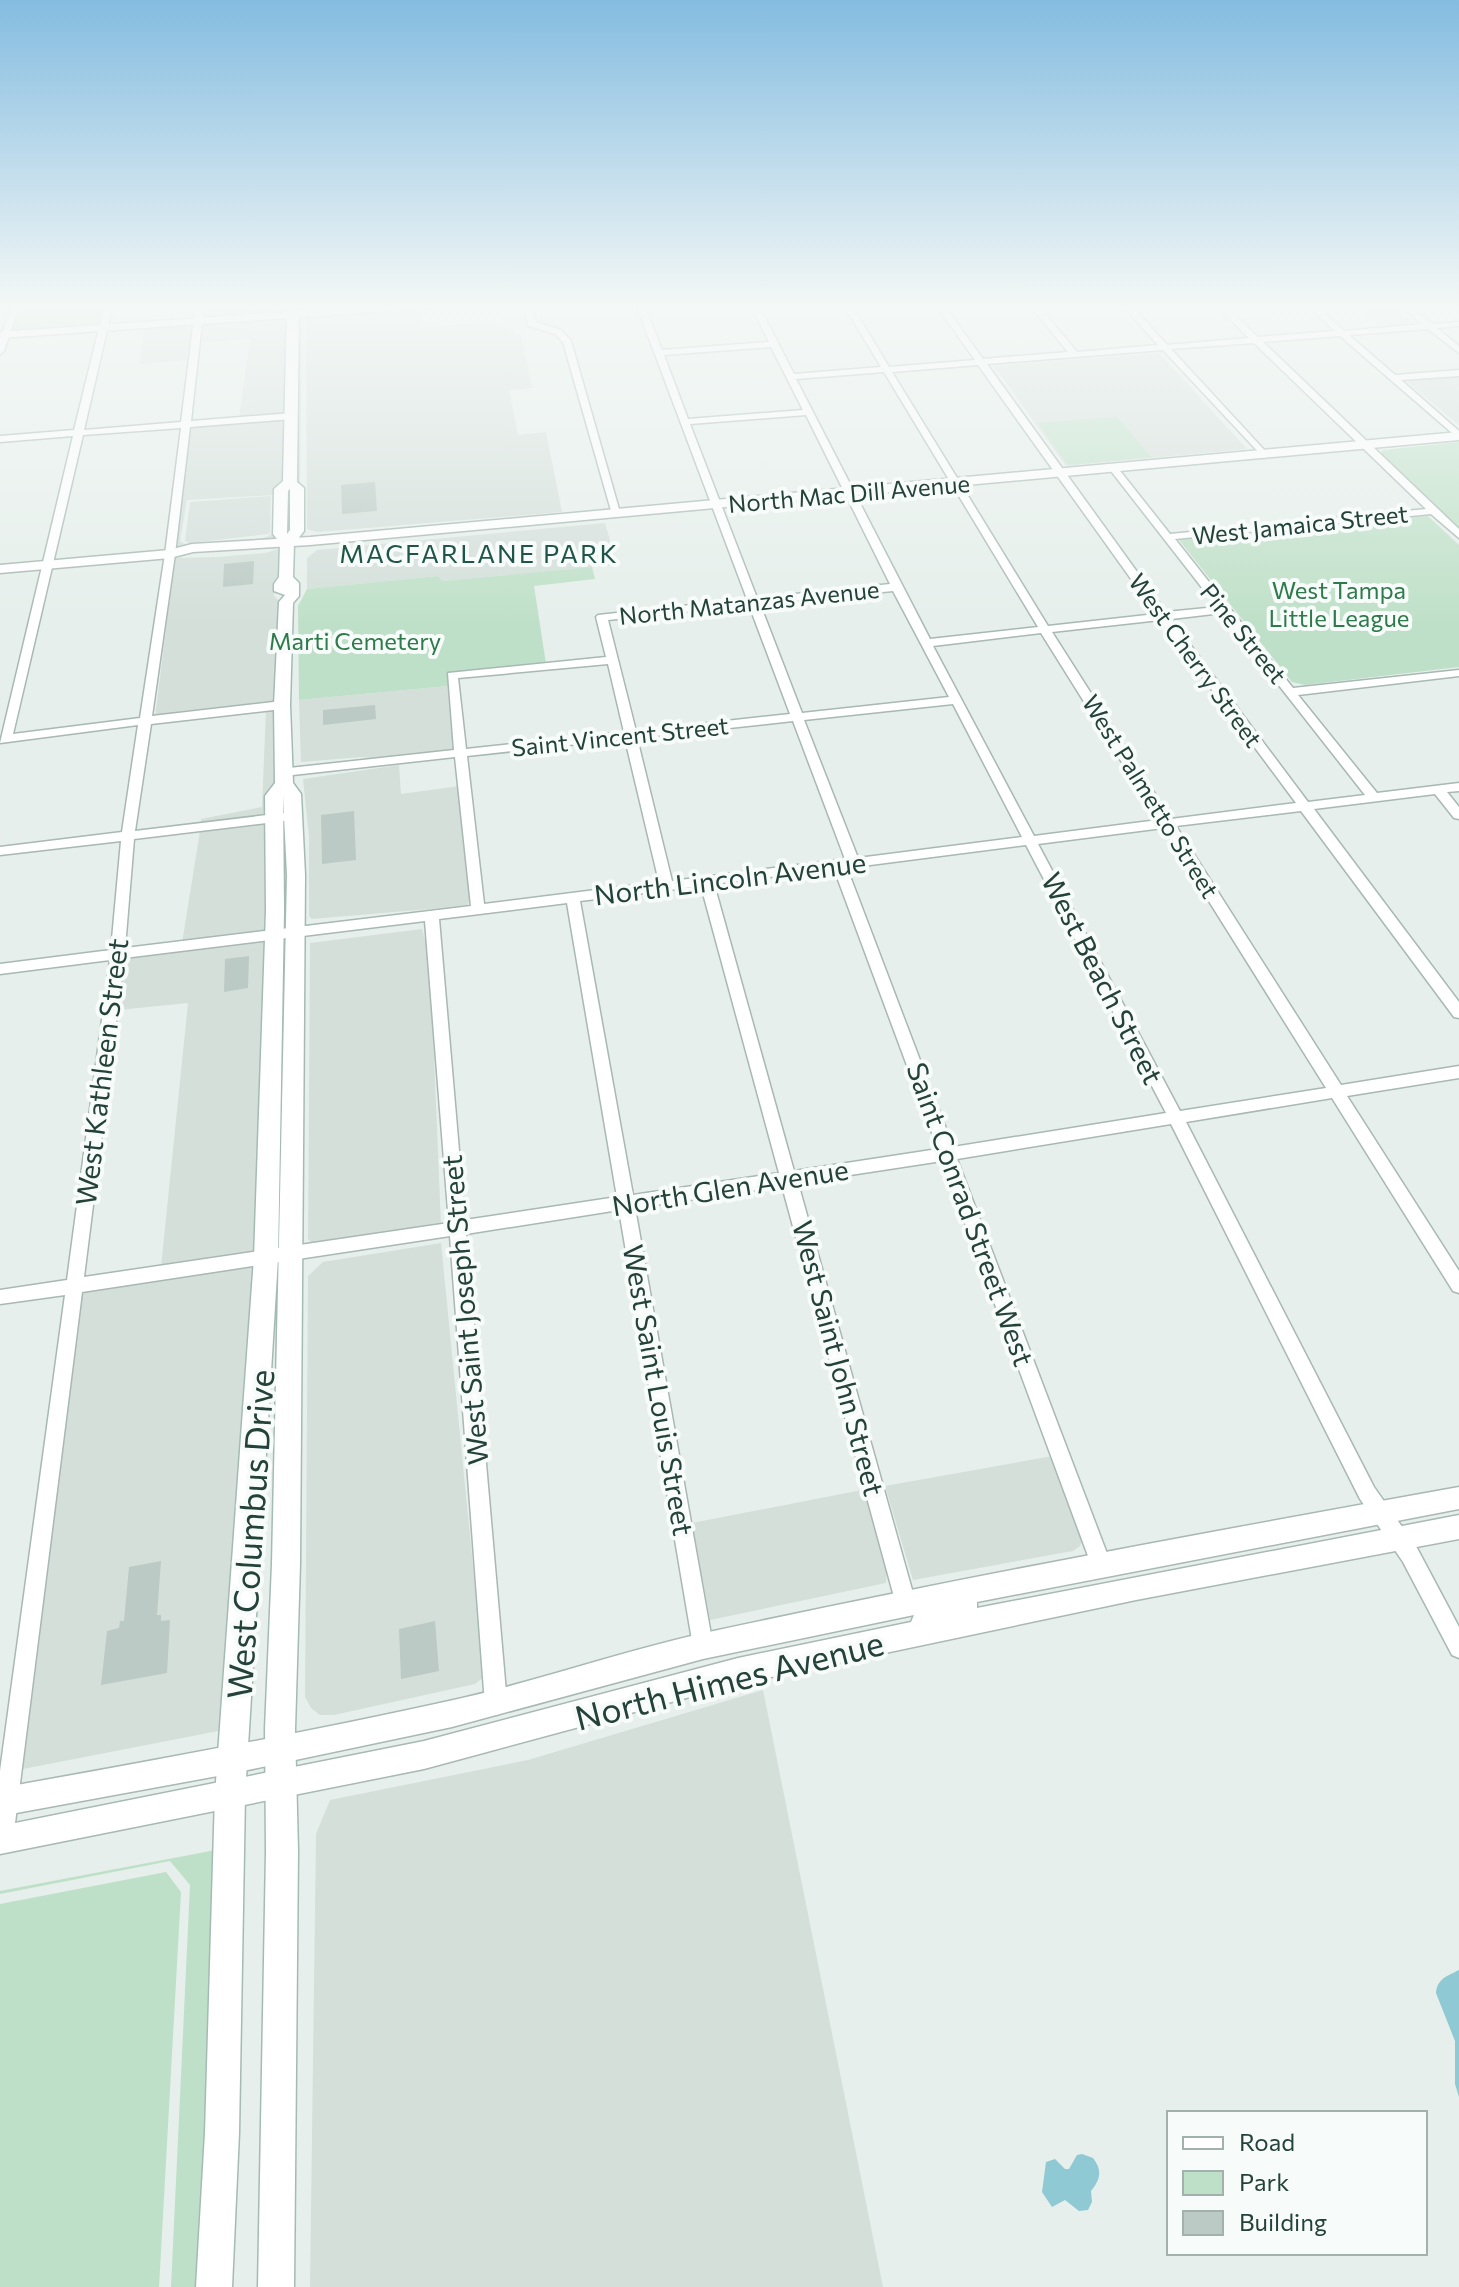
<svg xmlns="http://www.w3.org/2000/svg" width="1459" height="2287" font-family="Commissioner,sans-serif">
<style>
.built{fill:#d4dfda}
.green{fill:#bfe0c8}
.water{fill:#8ec9d4}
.building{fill:#bbcac4}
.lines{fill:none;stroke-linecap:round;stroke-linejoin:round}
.minor-casing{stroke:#a8b8b2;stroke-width:3}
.tertiary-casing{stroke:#a8b8b2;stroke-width:3}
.secondary-casing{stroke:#a4bbb3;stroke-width:3}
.minor{fill:#fff;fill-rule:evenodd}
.tertiary{fill:#fff;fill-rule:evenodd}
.secondary{fill:#fff;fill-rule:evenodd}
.labels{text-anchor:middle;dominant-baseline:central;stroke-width:8;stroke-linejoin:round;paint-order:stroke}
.far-street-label{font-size:24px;fill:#24423a;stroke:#f7fbf9}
.far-park-label{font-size:24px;fill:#2d7a4b;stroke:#f7fbf9}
.far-neighbourhood-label{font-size:26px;letter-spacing:2px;fill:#1f5548;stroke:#f7fbf9}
.street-label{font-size:28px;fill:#24423a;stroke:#f7fbf9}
.near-street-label{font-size:34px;fill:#24423a;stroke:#f7fbf9}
</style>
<rect width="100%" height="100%" fill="#e6efeb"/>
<!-- built -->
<g class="built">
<path d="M205 304H288V313L202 319Z"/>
<path d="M1353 304H1390L1414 324 1380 326Z"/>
<path d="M419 308 423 327 484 323 513 329 514 335 521 334 532 388 509 390 518 435 546 432 562 512 317 532 307 529 306 318Z"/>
<path d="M306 315 302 318 300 485 296 483 297 316Z"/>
<path d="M288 316 287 414 239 418 250 339 200 342 202 322Z"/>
<path d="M193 323 189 360 140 364 144 326Z"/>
<path d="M1159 353 1247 449 1066 466 994 366Z"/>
<path d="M1459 376V425L1406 381Z"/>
<path d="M287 418 285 482 275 495 187 500 180 541 188 546 262 539 275 532 279 540 192 546 176 550 191 426Z"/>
<path d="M271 496 270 532 268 534 190 543 185 541 190 502Z"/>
<path d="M605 523 617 565 442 581 438 576 307 589V558L317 550Z"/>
<path d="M282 548 280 577 275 584 274 596 280 602 276 702 182 711 155 717 175 558 217 557 265 553Z"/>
<path d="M448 686 456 749 377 759 362 757 301 762 299 700Z"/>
<path d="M276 709 278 815 201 823V819L262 807 266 710Z"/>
<path d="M399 765 401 794 460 786 470 901 467 905 430 909 312 919 309 916V836L303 779Z"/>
<path d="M278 822V931L182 943 200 831Z"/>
<path d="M422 929 430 958 441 1226 311 1243 308 1239 310 943Z"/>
<path d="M277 940 270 1251 161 1267 188 1003 118 1010 125 958Z"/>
<path d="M441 1243 484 1677 475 1684 334 1715H320L311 1708 305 1697 308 1276 323 1262Z"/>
<path d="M270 1264 249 1725 23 1769 81 1292Z"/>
<path d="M1053 1456 1083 1539 1080 1546 1073 1551 913 1580 885 1486Z"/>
<path d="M867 1489 887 1569 886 1583 710 1620 692 1523Z"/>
<path d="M763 1690 883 2287H310L316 1834 330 1800 528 1760Z"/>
</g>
<!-- green -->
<g class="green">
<path d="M20 304H104L100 326 11 333Z"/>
<path d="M1117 417 1151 457 1068 465 1038 423Z"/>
<path d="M1459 442V530L1380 454 1383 450Z"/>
<path d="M1428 516 1459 545V667L1305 685 1292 682 1179 540Z"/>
<path d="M592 567 595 579 534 586 546 664 448 674V686L299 700 298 606 307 589 438 576 442 581Z"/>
<path d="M221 1849 199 2287H171L190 1885 170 1861 0 1894V1891Z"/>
<path d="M166 1872 181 1892 159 2287H0V1904Z"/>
</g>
<!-- water -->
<g class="water">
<path d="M1459 1970V2097L1455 2084V2041L1436 1993C1437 1979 1447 1976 1459 1970Z"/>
<path d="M1082 2154 1093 2158C1103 2171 1100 2180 1091 2191L1092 2202 1088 2210 1079 2211 1065 2200 1052 2207 1042 2192 1046 2162 1055 2159 1065 2169H1069L1077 2155Z"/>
</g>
<!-- building -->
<g class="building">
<path d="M375 482 377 511 342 514 341 485Z"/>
<path d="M254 561 253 584 223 587 224 564Z"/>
<path d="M375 705 376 719 323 725V710Z"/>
<path d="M354 811 356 860 322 864 321 815Z"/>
<path d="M249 956 248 988 224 992 225 959Z"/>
<path d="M161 1561 157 1615H161V1621L170 1620 167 1673 101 1685 107 1631 119 1628 120 1621H124L129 1567Z"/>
<path d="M435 1621 439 1671 401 1679 399 1629Z"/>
</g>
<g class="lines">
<!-- minor casing -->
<g class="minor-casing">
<g id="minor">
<path d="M12 304H20L4 351 0 354V339Z"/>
<path d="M105 304H113L84 430 181 422 196 304H204L191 421 292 413 297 416 292 419 190 427 175 554 152 716 282 701 288 705 282 709 151 724 135 831 284 813 290 817 284 821 134 839 125 948 471 906 455 757 284 776 278 772 280 769 454 750 448 673 606 657 596 617 598 615 747 599 636 304H644L662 350 769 342 750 304H758L794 374 881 367 843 304H851L889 367 975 360 935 304H943L983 359 1068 352 1029 304H1037L1077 352 1158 345 1121 304H1130L1167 345 1249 338 1214 304H1223L1258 337 1335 331 1305 304H1314L1344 331 1422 324 1398 304H1407L1432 324 1459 322V326L1437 328 1459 346V353L1428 329 1349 335 1395 375 1459 370V376L1401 380 1459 431V439L1340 336 1263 342 1459 529V538L1431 514 1175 539 1293 688 1459 670V676L1298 695 1377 793 1459 783V791L1447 792 1459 807V819L1454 818 1435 794 1314 809 1459 1002V1018L1454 1017 1301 811 1176 826 1341 1085 1459 1066V1078L1347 1096 1459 1271V1293L1453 1291 1332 1098 1186 1122 1374 1487 1417 1548 1459 1627V1658L1452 1655 1403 1562 1360 1499 1171 1124 957 1159 1111 1564 1108 1571 1101 1574 1094 1571 1091 1564 942 1161 798 1183 916 1604 913 1611 906 1614 899 1611 896 1604 782 1186 635 1208 713 1646 710 1653 703 1656 696 1653 693 1646 619 1210 466 1234 507 1704 504 1712 496 1715 488 1712 485 1704 450 1236 82 1292 13 1839 10 1847 0 1849V1771L65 1295 0 1304V1290L67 1280 110 960 0 974V964L111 950 121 841 0 855V847L122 832 138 725 0 743 73 436 0 442V436L74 430ZM1254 343 1426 509 1170 534 1117 467H1111V471L1217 607 1166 612 987 364 1163 350 1264 458 1269 455 1267 453 1171 349ZM771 347 803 410 688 419 664 355ZM978 365 1156 614 1048 626 892 372ZM884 372 1038 627 930 639 796 379ZM806 415 890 584 757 598 690 424ZM181 428 165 554 140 718 13 734 83 435ZM893 591 949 697 802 713 760 604ZM749 605 790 714 636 731 608 620ZM1222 613 1365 795 1308 802 1171 619ZM1160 620 1296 803 1171 819 1052 632ZM1041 633 1158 820 1034 836 933 646ZM608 664 624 732 466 749 458 678ZM953 704 1022 837 858 858 804 720ZM793 721 845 859 672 881 637 738ZM625 739 659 882 484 904 467 756ZM1163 828 1326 1088 1180 1111 1038 844ZM1026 845 1166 1113 953 1147 847 868ZM834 869 938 1149 794 1171 714 884ZM701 886 779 1173 633 1195 580 901ZM567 903 617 1197 465 1220 439 919ZM425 921 449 1223 84 1277 124 958Z"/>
<path d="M522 304H530L536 322 561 330 571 341 621 516 612 514 563 342 555 334 529 326Z"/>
</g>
</g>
<!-- tertiary casing -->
<g class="tertiary-casing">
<g id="tertiary">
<path d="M400 304H451L446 307 0 338V332Z"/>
<path d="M1459 432V440L310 545 193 552 170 558 0 573V565L169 550 192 544 310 537Z"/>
<path d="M1459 1487V1509L977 1602V1608L1459 1515V1539L1136 1600 738 1684 424 1769 0 1854V1826L424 1741 738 1658 911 1622 914 1615 703 1659 452 1727 234 1773 0 1816V1788C150 1761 300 1734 449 1701 536 1682 621 1651 709 1632 958 1578 1209 1532 1459 1487Z"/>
</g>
</g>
<!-- secondary casing -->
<g class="secondary-casing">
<path id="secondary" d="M287 304H299L297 482 304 488V531L294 544 293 577 299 583V596L293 603 290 705 293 783 301 794 305 875 300 1564 295 1729 298 1851 294 2287H258L266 1851 265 1729 272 1564 287 875 283 796 284 910 278 1258 245 1795 239 2133 232 2287H196L205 2133 215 1795 254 1258 266 910 265 796 275 783 274 705 279 602 285 595 274 591V584L279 577 280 543 273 534 274 489 283 481ZM290 489V530L287 534 288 491Z"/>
</g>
<!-- minor -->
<use href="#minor" class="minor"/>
<!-- tertiary -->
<use href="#tertiary" class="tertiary"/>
<!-- secondary -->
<use href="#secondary" class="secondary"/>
</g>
<!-- sky -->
<linearGradient id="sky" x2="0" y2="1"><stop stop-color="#84bce0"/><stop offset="0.49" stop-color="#f4f8f6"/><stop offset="1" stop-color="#f4f8f6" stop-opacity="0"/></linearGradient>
<rect width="1459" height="624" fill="url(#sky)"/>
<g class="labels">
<!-- far-street labels -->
<g class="far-street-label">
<text transform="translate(849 493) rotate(-5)">North Mac Dill Avenue</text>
<text transform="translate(1300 524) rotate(-6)">West Jamaica Street</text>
<text transform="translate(749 602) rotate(-6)">North Matanzas Avenue</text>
<text transform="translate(1244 633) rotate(51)">Pine Street</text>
<text transform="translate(1196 660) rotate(54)">West Cherry Street</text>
<text transform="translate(620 736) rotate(-6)">Saint Vincent Street</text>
<text transform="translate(1151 796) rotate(58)">West Palmetto Street</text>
</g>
<!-- far-park labels -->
<g class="far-park-label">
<text x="1339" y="589">West Tampa<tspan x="1339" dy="28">Little League</tspan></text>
<text x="355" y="640">Marti Cemetery</text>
</g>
<!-- far-neighbourhood labels -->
<g class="far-neighbourhood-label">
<text x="479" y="552">MACFARLANE PARK</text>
</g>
<!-- street labels -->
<g class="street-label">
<text transform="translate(730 878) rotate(-7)">North Lincoln Avenue</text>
<text transform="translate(1103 978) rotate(63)">West Beach Street</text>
<text transform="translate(101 1072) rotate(-83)">West Kathleen Street</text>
<text transform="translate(730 1187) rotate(-9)">North Glen Avenue</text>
<text transform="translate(971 1214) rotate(70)">Saint Conrad Street West</text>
<text transform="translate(464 1310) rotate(-95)">West Saint Joseph Street</text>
<text transform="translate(839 1358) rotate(75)">West Saint John Street</text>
<text transform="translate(659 1390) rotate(80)">West Saint Louis Street</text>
</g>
<!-- near-street labels -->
<g class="near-street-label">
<text transform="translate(249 1534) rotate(-86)">West Columbus Drive</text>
<text transform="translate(729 1679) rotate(-14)">North Himes Avenue</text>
</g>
</g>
<!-- legend -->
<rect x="1167" y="2111" width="260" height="144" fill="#f7fbf9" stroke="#a3b1ad" stroke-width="2"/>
<rect x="1183" y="2137" width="40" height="12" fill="#ffffff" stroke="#a3b1ad" stroke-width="2"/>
<text x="1239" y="2151" font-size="24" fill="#24423a">Road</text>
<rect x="1183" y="2171" width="40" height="24" fill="#bfe0c8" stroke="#a3b1ad" stroke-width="2"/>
<text x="1239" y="2191" font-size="24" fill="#24423a">Park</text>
<rect x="1183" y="2211" width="40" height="24" fill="#bbcac4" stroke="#a3b1ad" stroke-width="2"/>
<text x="1239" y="2231" font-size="24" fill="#24423a">Building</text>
</svg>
